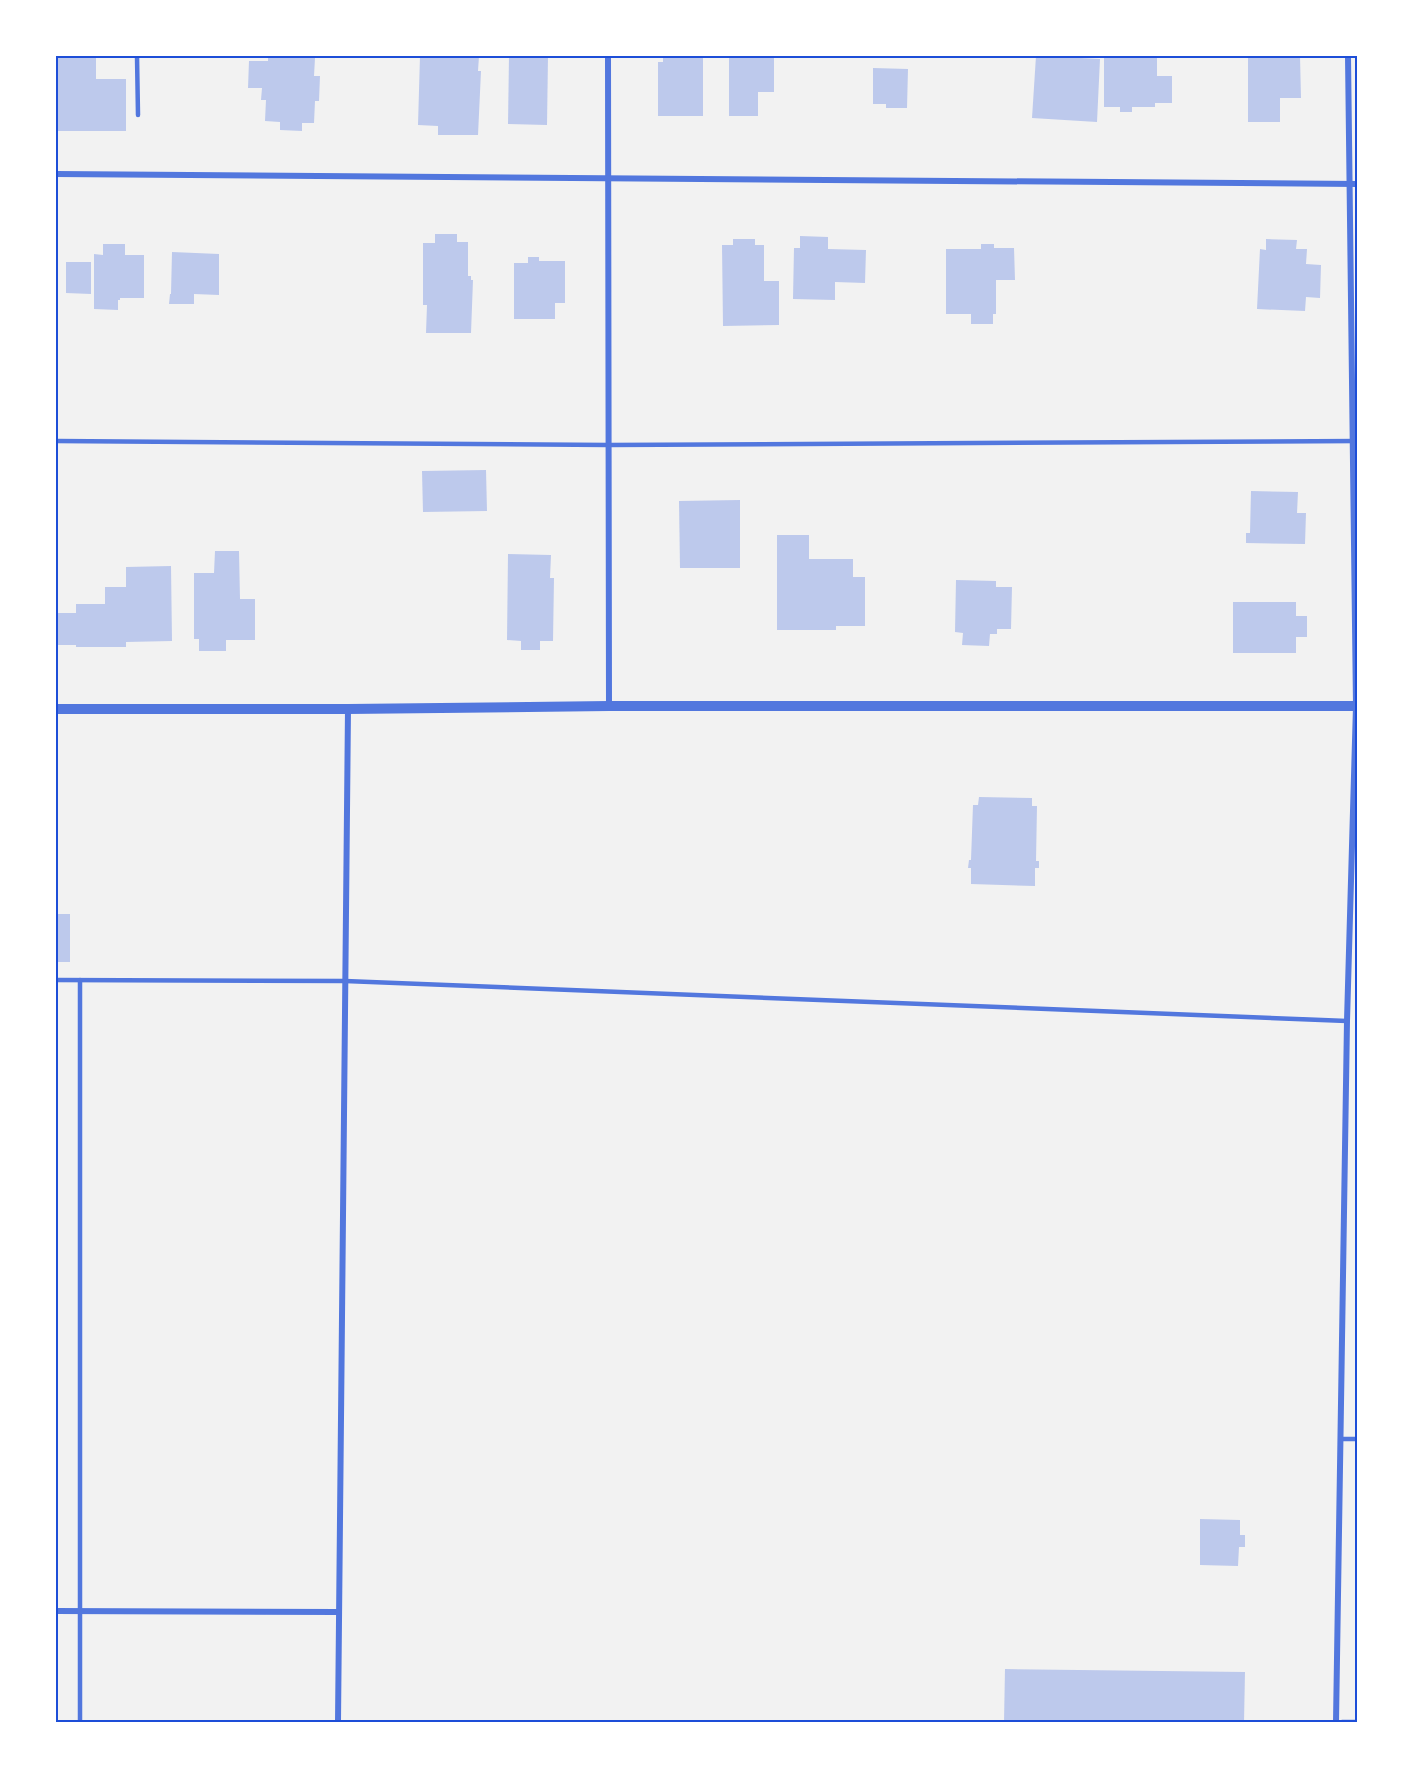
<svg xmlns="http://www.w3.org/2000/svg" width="1413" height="1778" font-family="'Varela Round',sans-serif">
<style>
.building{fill:#bdc9ec}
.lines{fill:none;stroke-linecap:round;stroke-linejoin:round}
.service{stroke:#5277de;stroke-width:4.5}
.minor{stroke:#5277de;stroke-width:6}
.tertiary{stroke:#5277de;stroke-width:10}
.neatline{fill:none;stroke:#1d4ed8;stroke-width:2}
</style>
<rect width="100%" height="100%" fill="#f2f2f2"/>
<!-- building -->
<g class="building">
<path d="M56 56H96V79H126V131H56Z"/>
<path d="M420 56H479L478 71H481L478 135H438V126L418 125Z"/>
<path d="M509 56H548L547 125 508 124Z"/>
<path d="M663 56H703V116H658V62H663Z"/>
<path d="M729 56H774V92H758V116H729Z"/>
<path d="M1036 56H1081V58L1100 59 1097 122 1032 118Z"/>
<path d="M1104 56H1157V76H1172V103H1155V107H1132V112H1120V107H1104Z"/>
<path d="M1248 56H1300L1301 98H1280V122H1248Z"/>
<path d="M268 57 315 58 314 76H320L319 101H315L314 123H302V131L280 130V122L265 121 266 100H261L262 88H248L249 61H268Z"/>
<path d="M873 68 908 69 907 108H886V104H873Z"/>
<path d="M435 234H457V242H468V276H471V280H473L471 333H426L427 305H423V243H435Z"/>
<path d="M800 236 828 237V249L866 250 865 283 835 282V300L793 299 794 248H800Z"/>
<path d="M733 239H755V245H764V281H779V325L723 326 722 245H733Z"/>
<path d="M1266 239 1297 240 1296 249H1307L1306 264 1321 265 1320 298 1306 297 1305 311 1257 309 1260 249 1266 250Z"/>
<path d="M103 244H125V255H144V298H120V300H118V310L94 309V254L103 255Z"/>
<path d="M981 244H994V248H1014L1015 280H996V314H993V324H971V314H946V249H981Z"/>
<path d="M172 252 219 254V295L194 294V304H169L170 294H171Z"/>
<path d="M528 257H539V261H565V303H555V319H514V263H528Z"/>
<path d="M66 262H91V294L66 293Z"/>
<path d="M486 470 487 511 423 512 422 471Z"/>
<path d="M1251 491 1298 492 1297 513H1306L1305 544 1246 543V533H1250Z"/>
<path d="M740 500V568H680L679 501Z"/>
<path d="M777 535H809V559H853V577H865V626H836V630H777Z"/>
<path d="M215 551H239L240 599H255V640H226V651H199V639H194V573H214Z"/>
<path d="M508 554 551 555 550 578H554L553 641H540V650H521V641L507 640Z"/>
<path d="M171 566 172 641 126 642V647H76V645H56V613H76V604H105V587H126V567Z"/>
<path d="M956 580 996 581V587H1012L1011 629H997V634H990L989 646 962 645 963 633 955 632Z"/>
<path d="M1233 602H1296V616H1307V637H1296V653H1233Z"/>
<path d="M979 797 1032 798V806H1037L1036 861H1039V868H1035V886L971 884V868H968L969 860H971L973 805H978Z"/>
<rect x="56" y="914" width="14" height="48"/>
<path d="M1200 1519 1240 1520V1535H1245V1547H1239L1238 1566 1200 1565Z"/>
<path d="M1005 1669 1245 1672 1244 1722H1004Z"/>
</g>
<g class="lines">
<!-- service -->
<g class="service">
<path d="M137 56 138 115"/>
<path d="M56 441 609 445 1358 441"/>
<path d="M56 980 345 981 1347 1021"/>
<path d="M1341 1439H1358"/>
<path d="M80 1722V980"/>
<path d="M1342 1722H1358"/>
</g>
<!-- minor -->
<g class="minor">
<path d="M608 56 609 706"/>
<path d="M56 174 1358 184"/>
<path d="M56 1611 337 1612"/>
<path d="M338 1722 348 709"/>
<path d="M1336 1722 1347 1021 1356 706 1348 56"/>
</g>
<!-- tertiary -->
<path class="tertiary" d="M56 709H348L609 706H1358"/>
</g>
<!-- border -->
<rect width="1413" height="1778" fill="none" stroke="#ffffff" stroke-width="114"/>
<rect x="57" y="57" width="1299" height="1664" class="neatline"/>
</svg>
